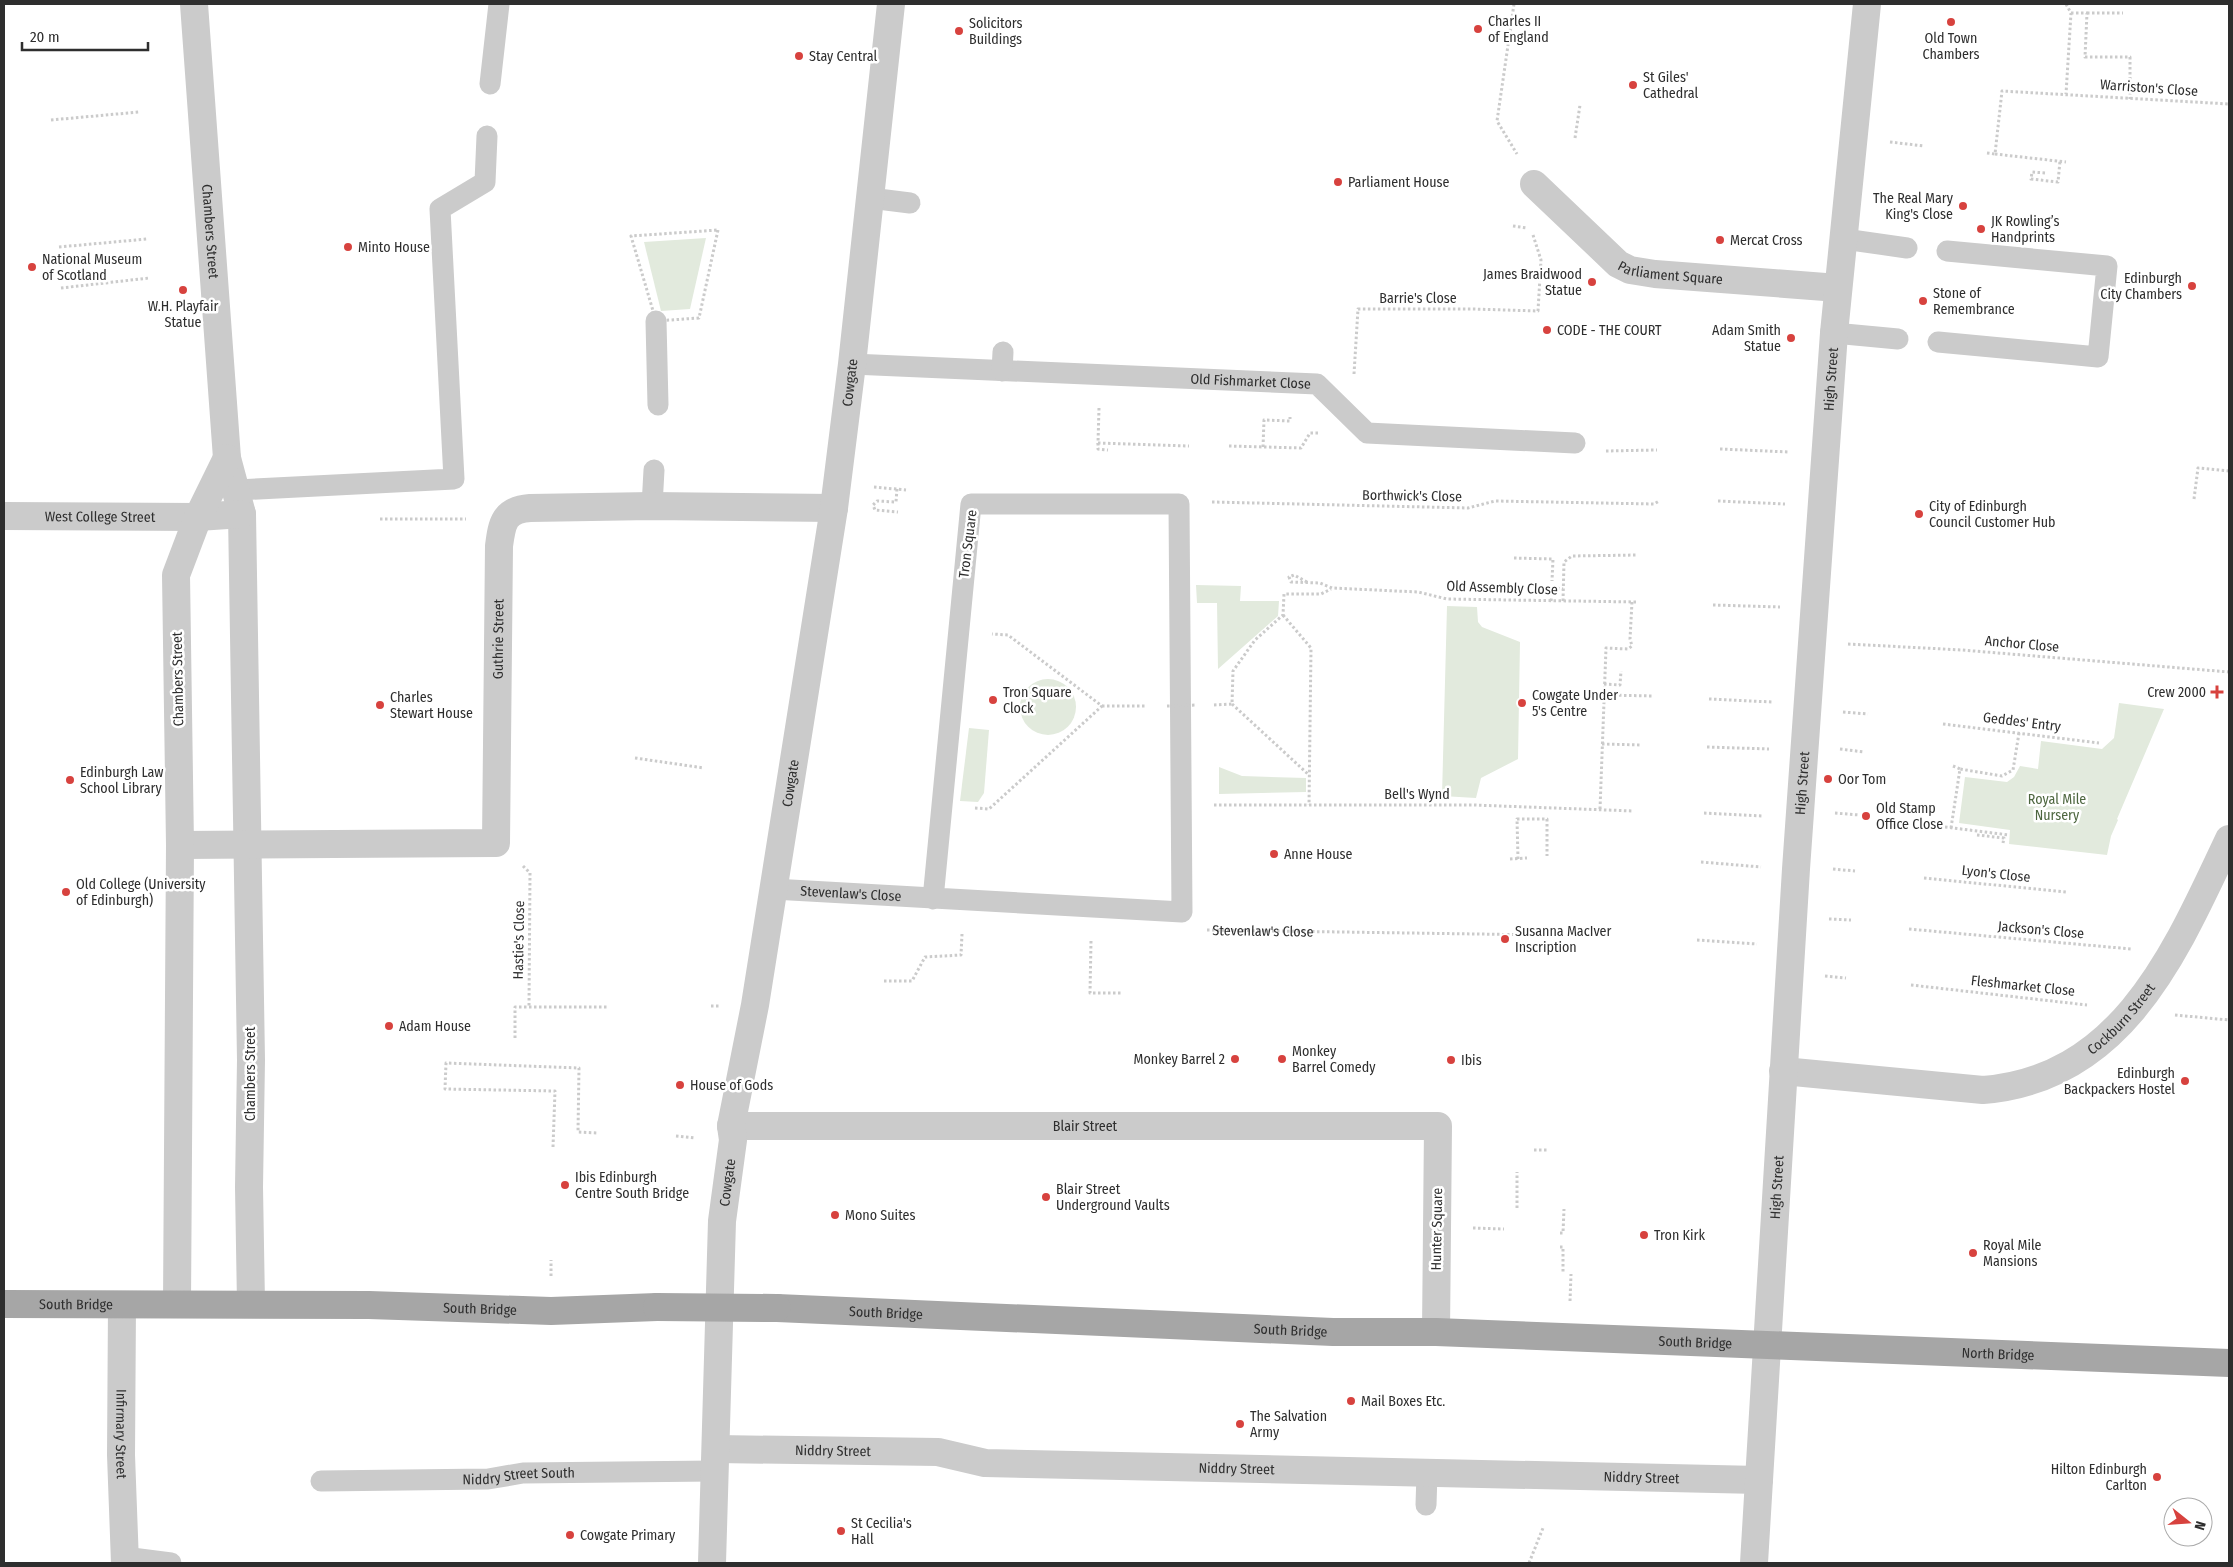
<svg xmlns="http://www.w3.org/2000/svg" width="2233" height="1567" font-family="'Fira Sans Condensed',sans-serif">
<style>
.green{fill:#e2eadd}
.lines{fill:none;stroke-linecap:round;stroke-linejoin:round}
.path{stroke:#cbcbcb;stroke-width:3;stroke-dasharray:2.5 2.5;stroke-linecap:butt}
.service{stroke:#cbcbcb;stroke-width:21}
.pedestrian{stroke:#cbcbcb;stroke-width:28}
.minor{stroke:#cbcbcb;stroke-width:28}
.tertiary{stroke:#cbcbcb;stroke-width:28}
.primary{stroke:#a6a6a6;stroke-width:28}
.path-bridge{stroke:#cbcbcb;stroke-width:3;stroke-dasharray:2.5 2.5;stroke-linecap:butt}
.primary-bridge{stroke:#a6a6a6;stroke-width:28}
.poi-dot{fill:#d7423e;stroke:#fff;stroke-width:2}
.labels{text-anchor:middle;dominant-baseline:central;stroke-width:5;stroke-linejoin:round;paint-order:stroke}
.poi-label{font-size:14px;fill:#2e2e2e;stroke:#fff;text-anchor:start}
.street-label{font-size:14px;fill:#2e2e2e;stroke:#fff}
.park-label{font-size:14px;fill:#4d663f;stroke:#fff}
</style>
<rect width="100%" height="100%" fill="#fff"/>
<!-- green -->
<g class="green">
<path d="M706 238 690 309 661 311 644 242Z"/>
<path d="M1196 585 1241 586 1240 601H1279L1278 616 1218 669 1217 603H1197Z"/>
<path d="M1447 606 1477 607 1478 622 1482 627 1520 642 1518 759 1481 778 1476 798 1442 796Z"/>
<circle cx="1048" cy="707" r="28"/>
<path d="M2119 703 2164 709 2117 819 2118 820 2111 836 2107 855 2009 844 2010 830 1959 823 1965 777 2007 782 2014 777 2020 766 2038 769 2041 741 2102 749 2114 738Z"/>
<path d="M969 728 989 730 984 793 978 802 960 801Z"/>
<path d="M1219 767 1242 776 1306 778V792L1219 794Z"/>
</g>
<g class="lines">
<!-- path -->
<g class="path">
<path d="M1514 4 1497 121 1517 154"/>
<path d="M2066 4 2071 13 2066 94"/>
<path d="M2071 13H2087L2085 57H2130V99"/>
<path d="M2087 13H2123"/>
<path d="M51 120 139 112"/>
<path d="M1575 138 1580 105"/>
<path d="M1890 142 1924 146"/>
<path d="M1987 153 1995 154 2002 91 2229 104"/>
<path d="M1995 154 2066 162"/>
<path d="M2045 173 2032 172 2031 179 2058 182 2060 161"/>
<path d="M1513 226 1527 228"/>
<path d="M718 230 699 318 656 321 631 236Z"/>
<path d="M59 247 147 239"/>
<path d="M61 288 149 278"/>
<path d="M1354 374 1358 309H1473L1538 311 1541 260 1533 235"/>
<path d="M1099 408 1098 443 1189 446"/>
<path d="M1098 443V449L1108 450"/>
<path d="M1229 446 1301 448 1310 433H1319"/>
<path d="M1263 447 1264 420 1290 421V417"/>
<path d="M1720 449 1789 452"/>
<path d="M1606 451 1657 450"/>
<path d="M874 487 906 490"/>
<path d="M897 489 896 502 877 501 873 505 875 510 898 512"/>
<path d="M2194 499 2198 468 2229 471"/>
<path d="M1718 501 1785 504"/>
<path d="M1212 502 1468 508 1495 501 1654 504 1659 501"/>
<path d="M380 519H466"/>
<path d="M1514 558 1553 559 1552 581"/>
<path d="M1307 582 1294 575 1289 577 1291 582 1320 583 1332 588 1418 592 1447 599 1637 602"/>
<path d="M1557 588 1563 589"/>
<path d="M1551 601 1552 595"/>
<path d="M1563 601 1564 562 1572 556 1638 555"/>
<path d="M1713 605 1780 607"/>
<path d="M1283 615 1311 648 1309 805"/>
<path d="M1848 644 1962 650 2229 672"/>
<path d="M1604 684 1620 685 1621 671"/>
<path d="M1604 695 1653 696"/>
<path d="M1709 699 1772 702"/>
<path d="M1232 704 1309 775"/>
<path d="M1214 705 1232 704 1233 671 1255 640 1283 615 1284 594H1321L1331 589"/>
<path d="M1102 706H1147"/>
<path d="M1843 712 1868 714"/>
<path d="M1943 724 2099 743"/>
<path d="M1602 744 1642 745"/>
<path d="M1707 747 1769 749"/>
<path d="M1840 749 1864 752"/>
<path d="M635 758 704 768"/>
<path d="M1953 766 1960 769"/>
<path d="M1214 805H1474L1633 811"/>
<path d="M975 808 989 809 1102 706 1008 635 992 634"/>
<path d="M1600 809 1606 648 1628 649 1632 646 1630 639 1632 602"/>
<path d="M1704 813 1763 816"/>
<path d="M1835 813 1859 815"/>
<path d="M1945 827 2009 835"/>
<path d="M1951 828 1960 769 2002 776 2013 770 2019 733"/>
<path d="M1977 835 2004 838 2003 843"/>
<path d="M1510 859 1527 858"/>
<path d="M1518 859 1517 819H1547V856"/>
<path d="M1701 862 1761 867"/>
<path d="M523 866 530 873 529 1007"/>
<path d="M1833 869 1855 871"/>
<path d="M1924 878 2066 892"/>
<path d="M1829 919 1851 920"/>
<path d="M1909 929 2131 949"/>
<path id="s1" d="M1207 930 1611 936"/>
<path d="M1697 940 1757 944"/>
<path d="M1091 941 1090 993H1123"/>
<path d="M1825 976 1846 978"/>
<path d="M884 981H912L925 957 961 955 962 934"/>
<path d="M1911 985 2087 1005"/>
<path d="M711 1006H719"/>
<path d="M2175 1015 2229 1020"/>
<path d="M515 1038V1007H607"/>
<path d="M676 1136 695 1138"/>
<path d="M553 1147 555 1091 445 1089 446 1063 579 1068 578 1132 598 1133"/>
<path d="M1534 1150H1548"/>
<path d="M1517 1208V1172"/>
<path d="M1473 1228 1504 1229"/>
<path d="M1560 1233H1563L1564 1209"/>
<path d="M1560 1247H1563V1274"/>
<path d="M551 1276V1260"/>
<path d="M1570 1301 1571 1274"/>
<path d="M1529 1563 1543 1528"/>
</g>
<!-- service -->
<g class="service">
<path d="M490 84 499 4"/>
<path d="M870 198 910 203"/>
<path d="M1844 239 1907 248"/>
<path d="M656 321 658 405"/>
<path d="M1834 333 1898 339"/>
<path d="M1938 342 2098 357 2107 266 1947 251"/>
<path id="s2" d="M852 364 1317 384 1367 433 1575 443"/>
<path d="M1002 371 1003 352"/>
<path d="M237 490 454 479 440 209 485 182 487 136"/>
<path d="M652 506 654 470"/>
<path id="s3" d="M773 889 1182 912 1179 504H971L933 899"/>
<path id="s4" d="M321 1481 488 1479 523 1473 714 1471"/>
<path d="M1426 1505 1427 1473"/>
<path d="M124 1557 171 1563"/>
</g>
<!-- pedestrian -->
<g class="pedestrian">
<path id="s5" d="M1783 1071 1983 1090C2123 1079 2176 951 2229 839"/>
<path id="s6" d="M1767 1347 1796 869 1834 333"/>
</g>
<!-- minor -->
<g class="minor">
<path id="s7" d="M194 4 227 458 242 514 251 1060 249 1187 251 1304"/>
<path id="s8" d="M1534 184 1618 264 1630 270 1655 274 1838 288"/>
<path d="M1834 333 1867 4"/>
<path id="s9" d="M4 516 198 517 242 514"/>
<path id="s10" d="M180 845 496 843 499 546C502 523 504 510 530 508L652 506 834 508"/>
<path id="s11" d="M731 1126H1438L1436 1332"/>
<path d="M177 1304 180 845 176 575 198 517 227 458"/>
<path id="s12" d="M122 1305 121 1455 125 1563"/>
<path id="s13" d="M717 1449 938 1452 985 1463 1759 1480"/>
</g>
<!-- tertiary -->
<g class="tertiary">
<path id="s14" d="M712 1563 722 1221 733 1140 731 1126 755 1005 834 508 852 364 891 4"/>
<path d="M1754 1563 1767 1347"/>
</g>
<!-- primary -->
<g class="primary">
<path id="s15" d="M4 1304 369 1305 551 1311 657 1307"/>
<path id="s16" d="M777 1308 1333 1332H1436L2229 1363"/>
</g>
<!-- path-bridge -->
<path class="path-bridge" d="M1167 706 1196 705"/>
<!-- primary-bridge -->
<path class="primary-bridge" d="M657 1307 777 1308"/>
</g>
<!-- markers -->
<g class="poi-dot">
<circle cx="1951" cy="22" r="5"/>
<circle cx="1478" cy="29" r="5"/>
<circle cx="959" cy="31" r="5"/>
<circle cx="799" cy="56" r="5"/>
<circle cx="1633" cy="85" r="5"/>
<circle cx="1338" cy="182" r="5"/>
<circle cx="1963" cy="206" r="5"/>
<circle cx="1981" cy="229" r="5"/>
<circle cx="1720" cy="240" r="5"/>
<circle cx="348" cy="247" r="5"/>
<circle cx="32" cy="267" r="5"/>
<circle cx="1592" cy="282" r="5"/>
<circle cx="2192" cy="286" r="5"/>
<circle cx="183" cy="290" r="5"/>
<circle cx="1923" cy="301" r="5"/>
<circle cx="1547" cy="330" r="5"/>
<circle cx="1791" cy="338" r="5"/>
<circle cx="1919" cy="514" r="5"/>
<path d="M2214.5 684.5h5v5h5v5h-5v5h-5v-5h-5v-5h5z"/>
<circle cx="993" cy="700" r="5"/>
<circle cx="1522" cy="703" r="5"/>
<circle cx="380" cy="705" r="5"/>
<circle cx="1828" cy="779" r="5"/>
<circle cx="70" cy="780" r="5"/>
<circle cx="1866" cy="816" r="5"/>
<circle cx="1274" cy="854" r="5"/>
<circle cx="66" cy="892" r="5"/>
<circle cx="1505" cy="939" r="5"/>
<circle cx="389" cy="1026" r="5"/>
<circle cx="1235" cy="1059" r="5"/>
<circle cx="1282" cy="1059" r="5"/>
<circle cx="1451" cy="1060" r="5"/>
<circle cx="2185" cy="1081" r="5"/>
<circle cx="680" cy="1085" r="5"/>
<circle cx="565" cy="1185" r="5"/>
<circle cx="1046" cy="1197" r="5"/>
<circle cx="835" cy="1215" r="5"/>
<circle cx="1644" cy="1235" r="5"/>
<circle cx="1973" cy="1253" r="5"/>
<circle cx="1351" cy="1401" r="5"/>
<circle cx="1240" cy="1424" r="5"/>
<circle cx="2157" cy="1477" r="5"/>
<circle cx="841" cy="1531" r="5"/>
<circle cx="570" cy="1535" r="5"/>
</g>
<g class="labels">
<!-- poi labels -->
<g class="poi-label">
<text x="1488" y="21">Charles II<tspan x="1488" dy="16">of England</tspan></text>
<text x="969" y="23">Solicitors<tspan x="969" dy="16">Buildings</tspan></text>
<text x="1951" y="38" text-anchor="middle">Old Town<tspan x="1951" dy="16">Chambers</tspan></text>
<text x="809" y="56">Stay Central</text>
<text x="1643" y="77">St Giles'<tspan x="1643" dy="16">Cathedral</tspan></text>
<text x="1348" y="182">Parliament House</text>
<text x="1953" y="198" text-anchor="end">The Real Mary<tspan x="1953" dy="16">King's Close</tspan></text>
<text x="1991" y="221">JK Rowling’s<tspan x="1991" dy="16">Handprints</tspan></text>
<text x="1730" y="240">Mercat Cross</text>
<text x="358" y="247">Minto House</text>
<text x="42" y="259">National Museum<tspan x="42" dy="16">of Scotland</tspan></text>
<text x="1582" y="274" text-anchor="end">James Braidwood<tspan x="1582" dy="16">Statue</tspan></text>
<text x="2182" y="278" text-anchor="end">Edinburgh<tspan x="2182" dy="16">City Chambers</tspan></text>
<text x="1933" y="293">Stone of<tspan x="1933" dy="16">Remembrance</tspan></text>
<text x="183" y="306" text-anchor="middle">W.H. Playfair<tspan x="183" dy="16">Statue</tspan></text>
<text x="1557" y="330">CODE - THE COURT</text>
<text x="1781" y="330" text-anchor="end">Adam Smith<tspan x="1781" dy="16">Statue</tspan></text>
<text x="1929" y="506">City of Edinburgh<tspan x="1929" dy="16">Council Customer Hub</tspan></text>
<text x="1003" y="692">Tron Square<tspan x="1003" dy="16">Clock</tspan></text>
<text x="2206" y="692" text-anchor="end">Crew 2000</text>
<text x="1532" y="695">Cowgate Under<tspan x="1532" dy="16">5's Centre</tspan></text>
<text x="390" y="697">Charles<tspan x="390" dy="16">Stewart House</tspan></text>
<text x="80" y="772">Edinburgh Law<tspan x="80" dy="16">School Library</tspan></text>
<text x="1838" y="779">Oor Tom</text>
<text x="1876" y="808">Old Stamp<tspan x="1876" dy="16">Office Close</tspan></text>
<text x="1284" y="854">Anne House</text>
<text x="76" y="884">Old College (University<tspan x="76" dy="16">of Edinburgh)</tspan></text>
<text x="1515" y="931">Susanna MacIver<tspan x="1515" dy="16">Inscription</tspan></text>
<text x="399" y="1026">Adam House</text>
<text x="1292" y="1051">Monkey<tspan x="1292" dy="16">Barrel Comedy</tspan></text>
<text x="1225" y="1059" text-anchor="end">Monkey Barrel 2</text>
<text x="1461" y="1060">Ibis</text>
<text x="2175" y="1073" text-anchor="end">Edinburgh<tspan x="2175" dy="16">Backpackers Hostel</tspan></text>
<text x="690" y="1085">House of Gods</text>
<text x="575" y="1177">Ibis Edinburgh<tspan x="575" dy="16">Centre South Bridge</tspan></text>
<text x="1056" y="1189">Blair Street<tspan x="1056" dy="16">Underground Vaults</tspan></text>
<text x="845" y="1215">Mono Suites</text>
<text x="1654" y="1235">Tron Kirk</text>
<text x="1983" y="1245">Royal Mile<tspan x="1983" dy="16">Mansions</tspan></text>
<text x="1361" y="1401">Mail Boxes Etc.</text>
<text x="1250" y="1416">The Salvation<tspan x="1250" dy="16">Army</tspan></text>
<text x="2147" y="1469" text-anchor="end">Hilton Edinburgh<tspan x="2147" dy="16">Carlton</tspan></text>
<text x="851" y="1523">St Cecilia's<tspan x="851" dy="16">Hall</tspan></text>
<text x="580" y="1535">Cowgate Primary</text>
</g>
<!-- street labels -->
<g class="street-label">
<text transform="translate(2149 88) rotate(4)">Warriston's Close</text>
<text stroke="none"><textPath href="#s7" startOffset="228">Chambers Street</textPath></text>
<text stroke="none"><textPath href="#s8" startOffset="170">Parliament Square</textPath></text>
<text x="1418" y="298">Barrie's Close</text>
<text stroke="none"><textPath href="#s6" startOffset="970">High Street</textPath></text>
<text stroke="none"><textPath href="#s2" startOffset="399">Old Fishmarket Close</textPath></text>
<text stroke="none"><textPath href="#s14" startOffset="1191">Cowgate</textPath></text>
<text transform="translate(1412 496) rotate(1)">Borthwick's Close</text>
<text stroke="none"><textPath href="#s9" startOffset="96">West College Street</textPath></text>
<text transform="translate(968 544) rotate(-83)">Tron Square</text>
<text transform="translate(1502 588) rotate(2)">Old Assembly Close</text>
<text stroke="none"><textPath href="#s10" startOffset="520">Guthrie Street</textPath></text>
<text transform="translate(2022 644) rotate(5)">Anchor Close</text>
<text transform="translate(178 679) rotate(-91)">Chambers Street</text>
<text transform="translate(2022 722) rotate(7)">Geddes' Entry</text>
<text stroke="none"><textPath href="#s14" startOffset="786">Cowgate</textPath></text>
<text stroke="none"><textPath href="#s6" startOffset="565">High Street</textPath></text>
<text x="1417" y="794">Bell's Wynd</text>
<text transform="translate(1996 874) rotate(6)">Lyon's Close</text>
<text stroke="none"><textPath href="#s3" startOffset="78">Stevenlaw's Close</textPath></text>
<text stroke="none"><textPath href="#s1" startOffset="56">Stevenlaw's Close</textPath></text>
<text transform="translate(2041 930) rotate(5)">Jackson's Close</text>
<text transform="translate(519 940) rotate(-89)">Hastie's Close</text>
<text transform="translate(2023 986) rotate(6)">Fleshmarket Close</text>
<text stroke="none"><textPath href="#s5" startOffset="361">Cockburn Street</textPath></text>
<text transform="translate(250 1074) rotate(-90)">Chambers Street</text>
<text stroke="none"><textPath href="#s11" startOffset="354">Blair Street</textPath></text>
<text stroke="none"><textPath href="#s14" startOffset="381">Cowgate</textPath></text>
<text stroke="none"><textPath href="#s6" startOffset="160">High Street</textPath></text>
<text transform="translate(1437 1229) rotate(-89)">Hunter Square</text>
<text stroke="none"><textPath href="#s15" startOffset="72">South Bridge</textPath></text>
<text stroke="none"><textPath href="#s15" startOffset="476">South Bridge</textPath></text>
<text stroke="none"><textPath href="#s16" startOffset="109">South Bridge</textPath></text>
<text stroke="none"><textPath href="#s16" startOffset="514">South Bridge</textPath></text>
<text stroke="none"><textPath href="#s16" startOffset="919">South Bridge</textPath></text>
<text stroke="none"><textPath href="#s16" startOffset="1222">North Bridge</textPath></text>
<text stroke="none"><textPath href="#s12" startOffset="129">Infirmary Street</textPath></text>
<text stroke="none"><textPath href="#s13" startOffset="116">Niddry Street</textPath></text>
<text stroke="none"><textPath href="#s13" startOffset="521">Niddry Street</textPath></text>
<text stroke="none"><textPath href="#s4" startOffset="198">Niddry Street South</textPath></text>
<text stroke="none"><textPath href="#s13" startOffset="926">Niddry Street</textPath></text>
</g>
<!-- park labels -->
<g class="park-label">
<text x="2057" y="799">Royal Mile<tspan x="2057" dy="16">Nursery</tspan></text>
</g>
</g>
<!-- border -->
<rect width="2233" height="1567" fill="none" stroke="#2e2e2e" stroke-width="10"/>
<!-- north arrow -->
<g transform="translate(2188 1522) rotate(107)"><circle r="24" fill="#ffffff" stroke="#ababab"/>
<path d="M0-4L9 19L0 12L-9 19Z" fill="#d7423e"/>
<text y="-8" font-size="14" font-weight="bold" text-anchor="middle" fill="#2e2e2e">N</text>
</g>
<!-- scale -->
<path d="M22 42v8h126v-8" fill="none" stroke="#2e2e2e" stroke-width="2.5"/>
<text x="30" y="42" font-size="15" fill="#2e2e2e" stroke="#ffffff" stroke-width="4" paint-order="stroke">20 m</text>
</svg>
